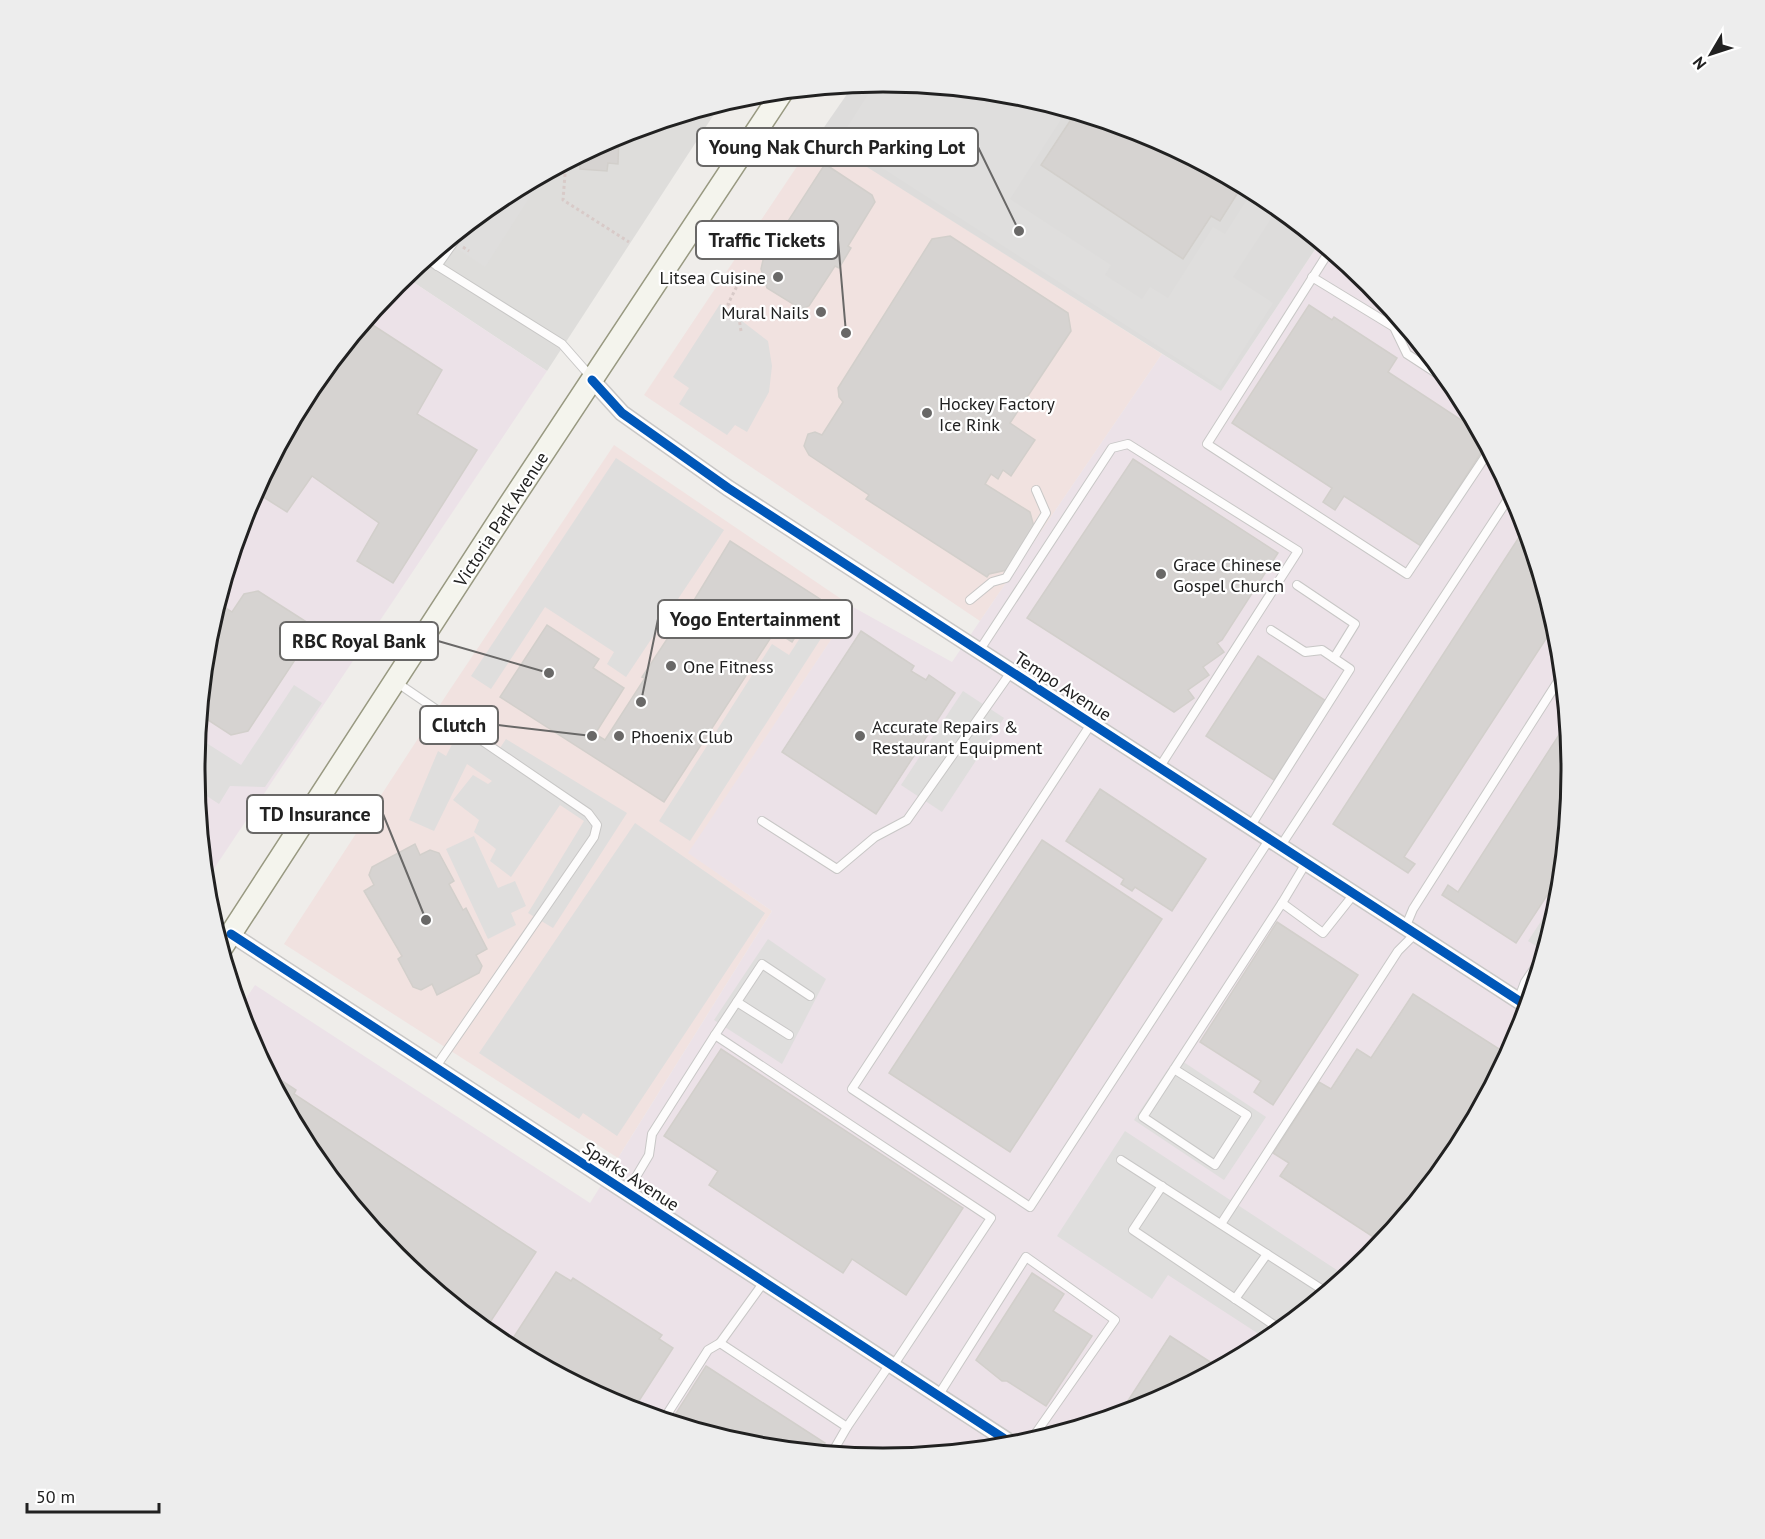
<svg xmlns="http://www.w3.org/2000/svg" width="1765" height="1539" font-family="'PT Sans',sans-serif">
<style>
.residential{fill:#dedddb}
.commercial{fill:#f1e2e0}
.industrial{fill:#ece2e8}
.religious{fill:#dddcdb}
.parking{fill:#dfdedd}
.building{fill:#d6d3d1;stroke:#d2cfcb;stroke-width:1.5}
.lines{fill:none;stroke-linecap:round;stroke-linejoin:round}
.service-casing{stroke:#c8c7c6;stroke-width:10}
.minor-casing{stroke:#c8c7c6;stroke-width:18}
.secondary-casing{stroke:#989981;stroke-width:24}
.path{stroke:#d8cac8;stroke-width:3;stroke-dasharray:3 3;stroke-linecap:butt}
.service{stroke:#fdfcfc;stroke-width:8}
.minor{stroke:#fdfcfc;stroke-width:15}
.secondary{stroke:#f4f4ed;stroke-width:21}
.cycleway-casing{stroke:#fff;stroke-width:13}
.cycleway{stroke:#0057b8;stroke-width:9}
.poi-dot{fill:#696867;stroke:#fff;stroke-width:2}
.labels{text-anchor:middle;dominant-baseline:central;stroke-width:4.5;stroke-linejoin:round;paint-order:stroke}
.poi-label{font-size:18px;fill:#212121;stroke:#fff;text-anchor:start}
.street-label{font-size:18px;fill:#212121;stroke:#fff}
.rim{fill:none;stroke:#212121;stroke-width:3}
.leader{fill:none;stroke:#696867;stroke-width:2}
.callout-dot{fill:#696867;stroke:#fff;stroke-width:2}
.callout{fill:#fff;stroke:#696867;stroke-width:2}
.callout-label{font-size:20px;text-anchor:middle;font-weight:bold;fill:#212121}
</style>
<rect width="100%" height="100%" fill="#efedea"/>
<!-- residential -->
<path class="residential" d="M722 102 547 371 404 276 500 197 619 133Z"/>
<!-- commercial -->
<g class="commercial">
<path d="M818 135 1162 354 980 621 644 395Z"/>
<path d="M614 445 853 607 689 853 772 911 618 1158 284 944 449 691Z"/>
</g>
<!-- industrial -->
<g class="industrial">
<path d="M1320 242 1370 283 1455 387 1519 506 1558 636 1571 770 1558 904 1518 1033 1455 1152 1369 1257 1265 1342 1146 1406 1016 1445 882 1458 748 1445 619 1405 500 1342 395 1256 310 1152 246 1033 239 1009 255 985 590 1203 772 911 688 853 853 607 952 662 1162 354 1221 391Z"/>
<path d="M404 276 547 371 205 882 194 769 207 635 247 506 310 387Z"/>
</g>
<!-- religious -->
<path class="religious" d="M883 81 1017 94 1146 134 1265 197 1320 242 1221 391 818 136 854 84Z"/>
<!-- parking -->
<g class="parking">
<path d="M883 81 1017 94 1067 110 1010 199 1111 265 1105 275 1142 299 1150 287 1168 298 1213 227 1225 234 1253 190 1278 208 1233 277 1273 303 1220 386 839 140 876 82Z"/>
<path d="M545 173 485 267 446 241 500 197Z"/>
<path d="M720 304 768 341 772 366 769 392 747 432 735 425 727 435 679 404 689 388 673 377Z"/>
<path d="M616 458 724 530 626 677 607 664 614 652 545 607 491 689 471 676Z"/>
<path d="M825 599 840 609 690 841 659 821 772 644 789 655Z"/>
<path d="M294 685 322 703 265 787 230 786 219 804 196 789 194 769 197 737 241 765Z"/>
<path d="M963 691 1004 718 942 812 901 785Z"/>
<path d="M460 729 498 751 506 739 627 813 553 928 528 913 584 821 560 805 511 877 490 861 496 849 474 832 479 820 453 800 473 775 488 784 492 781 467 764 434 831 409 820 438 751 446 756Z"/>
<path d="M635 823 765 913 617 1136 583 1113 579 1119 479 1053Z"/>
<path d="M474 836 498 888 515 881 526 906 511 913 516 925 488 939 446 849Z"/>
<path d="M1559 894 1558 904 1544 951 1528 941Z"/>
<path d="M768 939 826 979 782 1064 714 1020Z"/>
<path d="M1176 1057 1266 1117 1224 1180 1134 1120Z"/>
<path d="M1125 1131 1346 1276 1268 1340 1168 1275 1152 1299 1057 1236Z"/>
</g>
<!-- building -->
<g class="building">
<path d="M1076 112 1146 134 1242 186 1220 221 1211 216 1183 259 1041 165Z"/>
<path d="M619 133 618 164 608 163 607 171 580 169V162L571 161Z"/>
<path d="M825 164 872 195 875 202 848 246 851 248 839 268 835 266 809 306 801 309 767 288 761 269 763 260Z"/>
<path d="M950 236 1068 313 1071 331 1010 423 1035 440 1011 476 1003 470 998 479 991 474 985 484 1030 512 1034 527 1007 570 989 574 987 577 866 499 869 495 809 455 804 446 808 434 815 432 822 435 843 402 839 397 838 388 932 239Z"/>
<path d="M1309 305 1332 320 1334 317 1397 358 1388 372 1478 431 1486 445 1421 546 1344 496 1335 510 1323 502 1332 488 1232 423Z"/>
<path d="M365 320 442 370 417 414 477 450 393 583 357 561 379 523 312 476 287 512 254 491 310 387Z"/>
<path d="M1133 459 1278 553 1222 640 1217 643 1224 652 1203 667 1209 675 1188 690 1194 698 1174 712 1027 618Z"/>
<path d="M1525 528 1555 625 1404 857 1415 864 1408 873 1333 824Z"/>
<path d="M730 541 820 599 792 642 775 631 664 802 500 697 547 625 599 659 593 668 624 688 595 734 605 740 645 678 642 677 677 624 679 625Z"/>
<path d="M258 591 316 628 248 731 231 735 199 714 207 635 217 602 232 612 244 594Z"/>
<path d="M861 631 914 666 911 671 926 680 929 675 955 693 876 814 782 752Z"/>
<path d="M1258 656 1326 701 1274 780 1206 736Z"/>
<path d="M1566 724 1571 770 1561 874 1516 943 1442 895 1448 885 1458 892Z"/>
<path d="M1100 789 1206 859 1172 911 1135 887 1132 891 1121 884 1124 879 1066 841Z"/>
<path d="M1042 840 1162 919 1010 1152 889 1073Z"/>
<path d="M415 844 420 855 430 850 439 853 454 881 449 884 463 910 466 908 487 949 476 955 482 966 479 973 437 995 432 984 421 990 413 987 398 959 402 956 364 891 374 885 369 875 372 867Z"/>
<path d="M1277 922 1358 975 1273 1105 1254 1092 1261 1081 1200 1042Z"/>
<path d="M1413 994 1507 1054 1455 1152 1381 1242 1280 1176 1289 1163 1273 1153 1319 1082 1331 1089 1357 1049 1371 1058Z"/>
<path d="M721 1049 963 1208 906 1295 852 1259 843 1273 709 1185 718 1171 664 1136Z"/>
<path d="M267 1071 296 1090 294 1094 536 1252 485 1330 395 1256 310 1152Z"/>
<path d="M556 1272 571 1281 573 1278 662 1335 659 1339 673 1348 633 1410 619 1405 508 1346Z"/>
<path d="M1032 1273 1064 1294 1053 1311 1092 1336 1046 1406 1007 1381H1002L976 1360Z"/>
<path d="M1170 1336 1218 1367 1146 1406 1120 1413Z"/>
<path d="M706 1366 825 1443 819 1452 748 1445 671 1421Z"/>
</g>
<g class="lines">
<!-- service casing -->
<g class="service-casing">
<g id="service">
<path d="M1330 250 1207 444 1407 574 1489 451"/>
<path d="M425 258 562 344 591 377"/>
<path d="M437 266 465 226"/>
<path d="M1312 277 1394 327 1407 354 1453 384"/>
<path d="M1297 585 1355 624 1334 658"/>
<path d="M970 600 992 582 1006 578 1046 513 1036 490"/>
<path d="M979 651 1112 448 1128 444 1298 551 1159 768"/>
<path d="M396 682 588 813 597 825 594 837 435 1068"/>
<path d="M1091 724 852 1089 1030 1207 1269 840"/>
<path d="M762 821 837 869 875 837 907 820 1011 672"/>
<path d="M1250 827 1350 669 1322 650 1305 652 1271 630"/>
<path d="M1280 847 1512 493"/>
<path d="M1306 863 1282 903 1323 933 1354 894"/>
<path d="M1405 928 1413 909 1562 675"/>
<path d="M1518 1001 1525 982 1541 959"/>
<path d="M737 1002 789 1035"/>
<path d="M715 1035 762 964 810 996"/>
<path d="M1174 1069 1247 1115 1215 1165 1143 1117 1282 903"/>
<path d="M1121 1160 1326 1292"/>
<path d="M1162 1186 1133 1230 1280 1329"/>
<path d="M627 1192 649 1155 652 1134 715 1035 991 1218 893 1366"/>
<path d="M1221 1224 1398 951 1415 934"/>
<path d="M764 1282 720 1343 847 1427 890 1364"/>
<path d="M1235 1299 1267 1254"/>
<path d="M938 1396 1026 1257 1115 1320 1031 1440"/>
<path d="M664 1419 708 1350 720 1343"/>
<path d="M832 1453 847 1427"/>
</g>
</g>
<!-- minor casing -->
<g class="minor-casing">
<g id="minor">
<path d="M592 380 622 413 728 488 1527 1006"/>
<path d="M231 934 1014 1445"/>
</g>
</g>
<!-- secondary casing -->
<g class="secondary-casing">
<path id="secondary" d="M221 949 507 508 783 91"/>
</g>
<!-- path -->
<g class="path">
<path d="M566 162 563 200 629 242"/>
<path d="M463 247 469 251"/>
<path d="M741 331 738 312 728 304 738 284 752 276"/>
</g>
<!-- service -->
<use href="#service" class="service"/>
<!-- minor -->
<use href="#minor" class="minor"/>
<!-- secondary -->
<use href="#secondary" class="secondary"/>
<!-- cycleway casing -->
<g class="cycleway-casing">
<g id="cycleway">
<path d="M592 380 622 413 728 488 1527 1006"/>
<path d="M231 934 1014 1445"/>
</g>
</g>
<!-- cycleway -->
<use href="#cycleway" class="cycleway"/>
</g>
<!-- markers -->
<g class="poi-dot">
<circle cx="778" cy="277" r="6"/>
<circle cx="821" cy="312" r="6"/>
<circle cx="927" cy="413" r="6"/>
<circle cx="1161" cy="574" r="6"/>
<circle cx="671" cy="666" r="6"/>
<circle cx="619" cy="736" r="6"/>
<circle cx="860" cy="736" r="6"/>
</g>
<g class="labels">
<!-- poi labels -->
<g class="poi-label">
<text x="766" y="277" text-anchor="end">Litsea Cuisine</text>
<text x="809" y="312" text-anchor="end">Mural Nails</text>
<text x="939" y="403">Hockey Factory<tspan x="939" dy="21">Ice Rink</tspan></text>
<text x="1173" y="564">Grace Chinese<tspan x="1173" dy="21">Gospel Church</tspan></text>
<text x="683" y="666">One Fitness</text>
<text x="872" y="726">Accurate Repairs &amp;<tspan x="872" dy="21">Restaurant Equipment</tspan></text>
<text x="631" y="736">Phoenix Club</text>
</g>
<!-- street labels -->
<g class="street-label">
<text transform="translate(501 519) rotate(-57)">Victoria Park Avenue</text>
<text transform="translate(1063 686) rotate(33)">Tempo Avenue</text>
<text transform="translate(631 1176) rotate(33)">Sparks Avenue</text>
</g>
</g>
<!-- crop -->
<path d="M0 0H1765V1539H0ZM205 770a678 678 0 1 1 1356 0a678 678 0 1 1-1356 0Z" fill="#ededed" fill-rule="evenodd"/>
<path class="rim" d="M205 770a678 678 0 1 1 1356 0a678 678 0 1 1-1356 0Z"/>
<!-- callouts -->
<path class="leader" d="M1019 231L978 147M846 333L838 240M641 702L658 619M549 673L438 641M592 736L498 725M426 920L383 814"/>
<g class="callout-dot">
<circle cx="1019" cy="231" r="6"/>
<circle cx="846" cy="333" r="6"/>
<circle cx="641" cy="702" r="6"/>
<circle cx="549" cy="673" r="6"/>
<circle cx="592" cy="736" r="6"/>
<circle cx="426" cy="920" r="6"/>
</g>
<g class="callout">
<rect x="697" y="128" width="281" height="38" rx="6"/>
<rect x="696" y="221" width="142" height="38" rx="6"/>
<rect x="658" y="600" width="194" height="38" rx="6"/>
<rect x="280" y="622" width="158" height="38" rx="6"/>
<rect x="420" y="706" width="78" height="38" rx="6"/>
<rect x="247" y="795" width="136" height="38" rx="6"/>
</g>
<g class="callout-label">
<text x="837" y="154">Young Nak Church Parking Lot</text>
<text x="767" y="247">Traffic Tickets</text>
<text x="755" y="626">Yogo Entertainment</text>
<text x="359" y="648">RBC Royal Bank</text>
<text x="459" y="732">Clutch</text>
<text x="315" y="821">TD Insurance</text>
</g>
<!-- north arrow -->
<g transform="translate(1711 54) rotate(231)" stroke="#ffffff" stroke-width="4.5" paint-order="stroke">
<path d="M0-4.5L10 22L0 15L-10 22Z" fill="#212121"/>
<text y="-9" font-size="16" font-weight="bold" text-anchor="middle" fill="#212121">N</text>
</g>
<!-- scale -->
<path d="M27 1503v9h132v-9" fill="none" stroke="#212121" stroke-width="3"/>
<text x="36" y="1503" font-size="18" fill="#212121" stroke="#ffffff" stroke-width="4.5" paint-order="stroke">50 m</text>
</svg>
